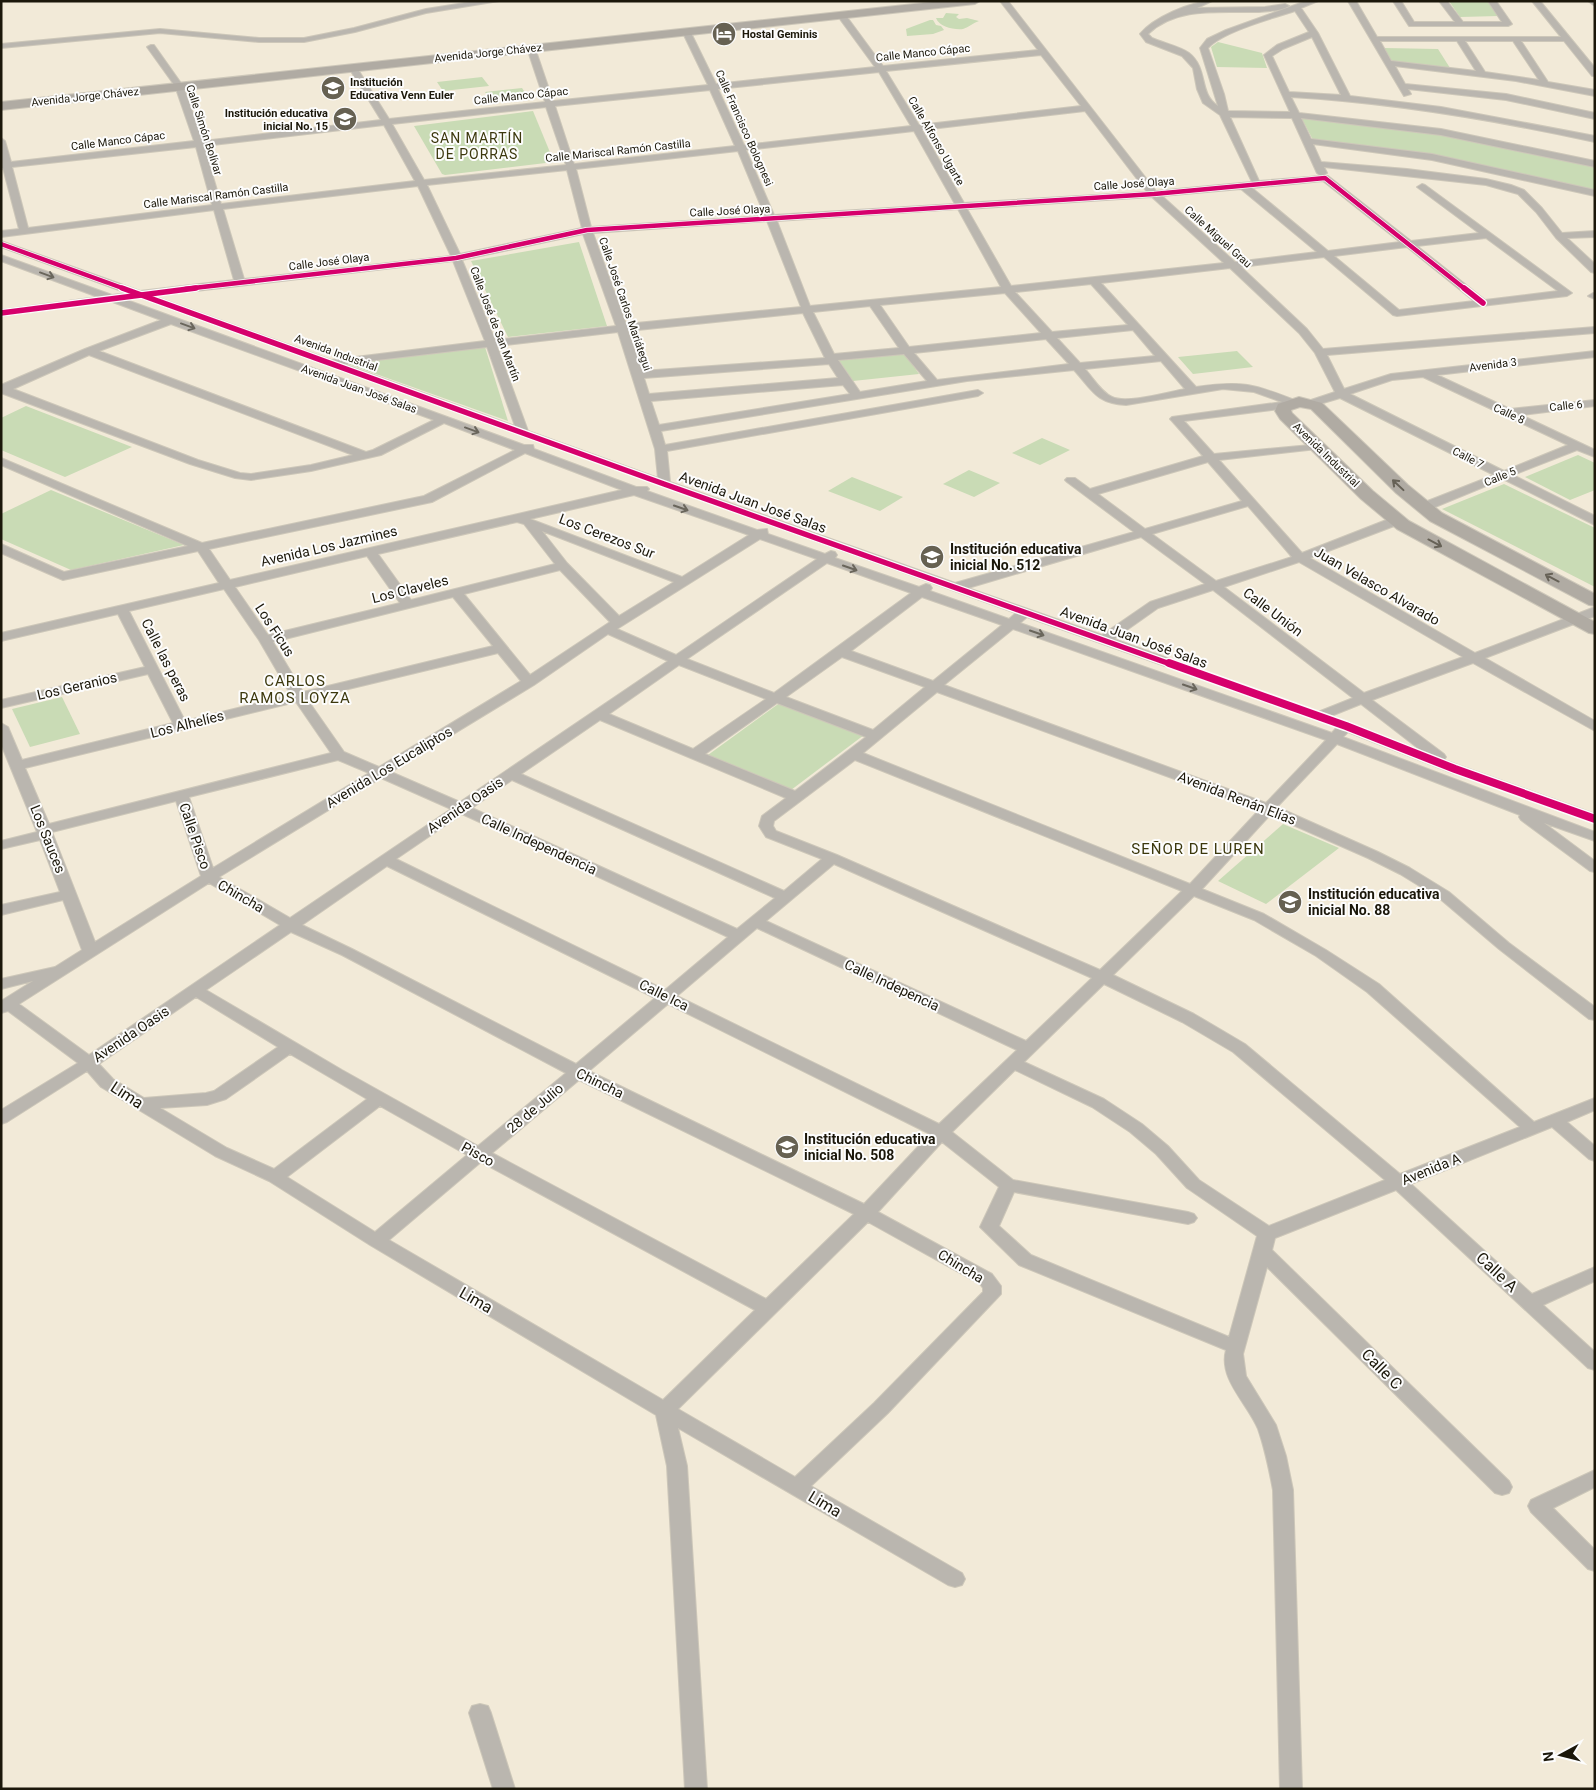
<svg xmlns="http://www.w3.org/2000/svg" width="1596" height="1790" font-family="Roboto,sans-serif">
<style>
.green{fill:#c9dbb5}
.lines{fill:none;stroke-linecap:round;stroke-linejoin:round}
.street-casing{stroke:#cdc7b9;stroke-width:2}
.secondary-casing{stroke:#cdc7b9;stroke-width:2}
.street{fill:#bab6af;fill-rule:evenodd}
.secondary{fill:#b0aba3;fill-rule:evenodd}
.cycleway-far2-casing{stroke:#fdfdfd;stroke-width:6}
.cycleway-far1-casing{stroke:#fdfdfd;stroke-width:8}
.cycleway-casing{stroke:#fdfdfd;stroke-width:11}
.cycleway-far2{stroke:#d6006c;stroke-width:4.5}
.cycleway-far1{stroke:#d6006c;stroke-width:5.5}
.cycleway{stroke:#d6006c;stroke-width:8}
.oneway{stroke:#6a665c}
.oneway2{stroke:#666156}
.labels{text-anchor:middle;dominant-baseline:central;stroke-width:4;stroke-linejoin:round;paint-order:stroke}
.far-poi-label{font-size:11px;font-weight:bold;fill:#1b170a;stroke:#fdfdfd;text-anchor:start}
.far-street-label{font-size:11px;fill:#1b170a;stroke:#fdfdfd}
.far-quarter-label{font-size:14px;letter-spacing:1px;fill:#3c380d;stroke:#fdfdfd}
.street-label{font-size:14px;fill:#1b170a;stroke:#fdfdfd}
.poi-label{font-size:14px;font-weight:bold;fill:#1b170a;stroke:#fdfdfd;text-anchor:start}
.neighbourhood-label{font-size:15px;letter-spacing:1px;fill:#3c380d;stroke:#fdfdfd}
.near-street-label{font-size:16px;fill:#1b170a;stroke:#fdfdfd}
</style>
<rect width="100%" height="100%" fill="#f2ead8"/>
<!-- green -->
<g class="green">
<path d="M1449 1H1488L1499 16 1460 17Z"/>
<path d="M946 13 959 14 956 17 959 19 967 18 979 21C973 23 969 27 963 29 954 30 939 27 936 18H943Z"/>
<path d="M930 20H933L936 25 941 26 944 30 933 34 907 36 906 29Z"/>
<path d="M1218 42 1262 53 1267 68 1217 67 1211 47Z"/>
<path d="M1384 48 1438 49 1450 68 1395 62 1390 61Z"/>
<path d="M482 77 489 86 443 91 437 82Z"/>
<path d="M522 88 526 94 489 98 485 92Z"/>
<path d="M533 111 554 162 445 175 442 174 414 126Z"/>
<path d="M1305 118 1454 136 1595 166V191L1445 157 1313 140 1302 119Z"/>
<path d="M579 242 607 326 508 337 471 261Z"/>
<path d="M485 347 508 421 345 363Z"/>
<path d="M1237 351 1253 367 1193 374 1178 357Z"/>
<path d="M904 352 919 374 853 381 838 359Z"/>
<path d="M26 406 132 447 65 477 1 450V418Z"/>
<path d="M1042 438 1070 450 1040 465 1012 453Z"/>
<path d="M1578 455 1595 463V490L1570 500 1525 477Z"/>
<path d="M969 470 1000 483 974 497 943 484Z"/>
<path d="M852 477 903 497 880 511 828 491Z"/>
<path d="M1504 484 1595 528V587L1442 509Z"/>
<path d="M51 490 184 545 71 570 1 539V514Z"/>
<path d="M62 697 80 734 30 747 12 709Z"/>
<path d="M781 702 864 735 791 790 708 755Z"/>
<path d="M1283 824 1339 848 1266 904 1218 881Z"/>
</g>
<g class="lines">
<!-- street casing -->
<g class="street-casing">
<g id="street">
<path d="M477 1H499L426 13 355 32 304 42H259L160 33 1 48V44L160 29 259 38H304L354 28 426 9Z"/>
<path d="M1000 1H1008L1156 191 1252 182 1220 115 1203 103 1197 89 1193 68 1182 56 1146 42 1140 34C1153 18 1191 1 1212 1L1197 8 1265 7 1285 4 1289 6C1282 11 1268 11 1259 12 1221 13 1177 6 1148 34L1152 38C1163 43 1179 46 1189 53 1209 69 1198 93 1218 106L1200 48 1207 39 1226 30 1306 1H1318L1301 8 1318 33 1350 96 1441 107 1595 136V142C1494 120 1394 103 1291 97L1299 113 1441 129 1595 161V167L1441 135 1301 118 1311 139 1432 154 1595 190V196L1432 160 1313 144 1321 162 1407 169 1486 179 1511 185 1524 190 1542 208 1562 233 1595 231V237L1567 238 1595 264V273L1591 272 1556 238 1536 212 1518 194 1486 185 1324 167 1327 173 1323 175 1328 176 1411 241 1479 233 1417 187 1422 184 1425 185 1572 293 1567 296 1397 316 1393 315 1324 257 1241 267 1307 329 1323 349 1595 327V333L1327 355 1344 389 1391 374 1595 351V357L1437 375 1510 409 1595 400V406L1521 415 1595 450V457L1577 450 1513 475 1595 516V525L1503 479 1428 510H1420L1418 507 1420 504 1494 475 1340 398 1313 406H1305L1303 404 1305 402 1335 392 1315 353 1299 333 1230 268 1101 283 1196 387C1242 380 1254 384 1297 401L1299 403 1287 408 1184 421 1214 454 1321 444 1323 446 1321 448 1317 449 1219 460 1302 553 1394 517 1398 516 1404 520 1402 523 1310 558 1475 653 1595 607V616L1485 658 1595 721V731L1473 663 1372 700 1444 754 1446 757 1444 760 1595 814V823L1450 772 1348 732 1343 737 1595 832V841L1544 823 1595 861V872L1590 871 1521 820 1519 817 1520 815 1337 744 1277 807 1378 852 1410 868 1449 892 1509 943 1595 1007V1020L1589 1019 1499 949 1439 898 1400 874 1368 858 1270 815 1202 889 1264 914 1326 950 1379 984 1534 1122 1595 1098V1110L1567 1122 1595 1146V1161L1589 1159 1552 1127 1411 1184 1532 1294 1595 1267V1281L1543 1305 1595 1352V1370L1588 1368 1396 1190 1275 1238 1272 1250 1509 1481 1512 1487 1509 1493 1502 1495 1495 1493 1267 1267 1243 1354 1246 1376 1276 1425 1286 1456 1293 1490 1302 1789H1280L1273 1490C1269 1469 1265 1449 1258 1429 1248 1404 1218 1379 1226 1350L1019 1265 980 1227 999 1187 942 1142 878 1212 992 1274 1001 1286V1294L888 1413 811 1486 962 1573 965 1579 962 1585 955 1587 948 1585 678 1428 687 1466 707 1789H685L667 1466 656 1415 370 1245 269 1181 215 1156 101 1087 87 1071 7 1122 1 1124V1110L78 1063 8 1011 1 1013V1001L33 981 1 989V979L55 967 82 950 63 900 1 915V905L60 892 40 840 1 849V841L37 832 1 744V723L8 727 22 760 173 723 148 674 1 708V700L145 667 118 614 1 641V633L219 583 198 551 63 580 1 553V544L64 572 188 546 1 465V458L202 543 424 496 515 450 444 423 381 455 311 471 251 480 235 478 190 464 1 393V385L85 349 161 320 110 301 1 316V310L98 297 1 261V255L112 295 127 293 1 247V241L140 291 234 280 214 210 1 237V231L19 229 3 168 1 169V138L5 141 11 162 194 141 175 86 147 47 151 45H154L183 86 203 141 381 120 349 68 353 66 357 68 389 119 545 102 527 48 531 46 535 48 553 101 708 85 682 31 686 29 690 31 716 84 875 67 837 15 841 13H844L883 66 1038 50ZM1295 11 1309 32 1277 45 1264 55 1290 112 1228 111 1224 94 1208 48C1222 32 1273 18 1295 11ZM1312 37 1341 95 1289 92 1272 56 1283 49ZM1041 55 1081 106 919 125 886 71ZM879 72 911 126 744 145 718 89ZM710 90 735 146 574 164 555 106ZM546 107 566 165 424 180 392 124ZM1085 111 1147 192 964 203 922 130ZM1230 117 1292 118 1317 173 1321 176 1259 181ZM384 125 415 181 221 204 204 146ZM914 131 955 204 774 215 746 150ZM196 147 212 205 28 228 12 167ZM738 151 765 216 591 227 576 169ZM567 170 582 228 460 254 427 185ZM1323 181 1400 242 1328 251 1252 188ZM418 186 451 256 244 279 223 209ZM1241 189 1317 252 1235 262 1162 196ZM1152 197 1224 263 1011 286 967 209ZM958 209 1001 287 810 306 777 221ZM767 221 801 307 626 324 593 233ZM583 234 616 326 495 340 462 260ZM1486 238 1558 291 1485 300 1417 246ZM1407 247 1474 301 1399 310 1334 256ZM453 261 485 341 331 360 153 296ZM1091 284 1128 325 1052 332 1015 292ZM1005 293 1041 333 909 347 880 305ZM139 297 1016 613 1009 619 930 591 932 588 930 585 926 584 919 587 835 558 837 555 835 552 831 551 825 554 768 534 767 529 757 530 647 491 649 489 647 487H636L534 449 533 445H524L124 299ZM870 306 899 348 834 354 813 312ZM803 313 825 358 642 371 628 331ZM171 324 434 420 373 450 366 452 99 351ZM1133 330 1155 356 1080 363 1057 338ZM618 332 655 449 658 478 528 431 497 346ZM1046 339 1069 364 937 380 914 353ZM487 347 515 426 343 364ZM904 354 927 381 860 392 838 360ZM89 355 353 455 311 465 251 474 240 473 198 460 13 389ZM1161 361 1185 389C1168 392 1127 404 1112 397 1101 392 1093 378 1085 369ZM829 364 838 378 649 394 644 378ZM1074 370C1093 391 1096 403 1126 405L1223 389 1254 392 1282 402 1172 417 1170 419 1172 421 1203 456 1090 489 1075 478H1067L1065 480 1067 482 1134 532 955 583 670 482 667 451 978 396 983 393 978 390 665 445 661 431 967 381ZM1423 377 1568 445 1504 471 1350 394 1392 380ZM843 385 850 394 659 425 651 401ZM525 453 622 490 230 580 209 549 432 502ZM1208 462 1242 501 1145 529 1098 494ZM634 495 749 535 682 577 530 519ZM1248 506 1292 557 1216 581 1152 534ZM517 522 524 524 555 564 411 600 378 554ZM542 531 674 582 619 616 567 563ZM1141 537 1205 584 1150 602 1102 635 968 588ZM760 539 817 559 676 655 617 629ZM367 556 400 603 268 635 235 587ZM1299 562 1463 657 1364 693 1224 587ZM827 563 911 593 774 693 687 659ZM560 570 610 622 530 675 464 594ZM224 589 259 640 291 695 185 721 129 611ZM1213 590 1353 698 1318 712 1114 639 1158 608ZM453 597 493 646 303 692 273 642ZM922 597 1002 625 933 681 851 651ZM1027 617 1337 727 1332 733 1020 623ZM1013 629 1326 740 1266 803 944 685ZM608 634 668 661 460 802 391 772 534 685ZM498 653 521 681 379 767 344 752 307 699ZM842 657 925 687 873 730 786 697ZM679 665 766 699 693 749 609 714ZM937 692 1259 810 1190 884 863 753ZM296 702 331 753 49 824 25 768ZM777 703 866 737 795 791 705 754ZM1361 704 1423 752 1331 716ZM600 720 786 798 762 816 759 826 766 837 822 859 784 891 521 774ZM338 760 369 773 213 868 189 797ZM855 760 1182 891 1100 970 837 855 776 831 773 826 774 821ZM381 778 451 809 290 918 219 877ZM512 780 775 898 737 929 472 808ZM176 801 201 876 95 942 52 832ZM462 814 728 937 665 990 396 859ZM834 864 1092 978 1026 1041 766 921ZM387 866 655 998 576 1064 352 949 302 925ZM209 883 280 925 89 1055 19 1004ZM1194 896 1254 920 1316 956 1367 992 1520 1127 1400 1174 1245 1044 1194 1014 1113 975ZM757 928 1017 1050 939 1124 677 996ZM291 932 342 955 566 1073 478 1146 342 1070 206 990ZM1104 984 1182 1022 1233 1052 1385 1180 1269 1226 1199 1180 1168 1146 1142 1124 1104 1099 1024 1062ZM196 997 278 1047 214 1091 206 1093 144 1098 113 1079 99 1064ZM668 1004 930 1134 864 1204 589 1071ZM290 1054 367 1099 274 1169 227 1148 160 1108 207 1105 226 1099ZM1015 1070 1092 1107 1130 1132 1156 1154 1187 1188 1257 1236 1229 1337 1031 1255 999 1226 1014 1192 1188 1224 1194 1222 1197 1218 1194 1214 1188 1212 1013 1180 952 1132ZM579 1080 854 1214 766 1299 492 1153ZM380 1106 467 1155 375 1232 287 1177ZM481 1162 755 1310 663 1400 389 1240ZM868 1222 980 1284 983 1288V1292L874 1403 795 1477 678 1409Z"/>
<path d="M1348 1H1356L1377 37H1561L1532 1H1540L1595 68V76H1592L1564 41H1521L1548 82 1595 90V96L1516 81 1395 66 1405 84 1506 94 1595 113V119L1506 100 1408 89 1411 94 1404 96ZM1380 41H1457L1476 71 1391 61ZM1465 41H1513L1539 80 1485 72Z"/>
<path d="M1393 1H1401L1414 22H1455L1439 1H1447L1463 22H1502L1488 1H1496L1512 24 1508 26H1409Z"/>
<path d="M1588 1H1595V6Z"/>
<path d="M1593 293H1595V299L1588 296Z"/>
<path d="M1595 1470V1487L1553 1508 1595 1550V1571L1588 1569 1531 1512 1528 1506 1531 1500Z"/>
<path d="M480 1704 488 1706 491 1713 515 1789H493L469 1713 472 1706Z"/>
</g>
</g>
<!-- secondary casing -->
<g class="secondary-casing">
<g id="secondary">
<path d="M942 1H980L975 4 1 110V102Z"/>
<path d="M1299 397 1322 403 1408 485 1442 513 1595 594V606L1589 605 1430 521 1396 493 1311 409 1300 407 1291 410 1292 413 1373 491 1409 521 1595 622V634L1589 633 1397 529 1361 499 1280 419 1275 411 1278 404Z"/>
</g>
</g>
<!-- street -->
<use href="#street" class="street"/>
<!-- secondary -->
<use href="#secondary" class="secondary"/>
<!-- cycleway-far2 casing -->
<g class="cycleway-far2-casing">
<g id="cycleway-far2">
<path d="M1 244 125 289"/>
<path d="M185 289 456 258 587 230 1154 194 1325 178 1465 289"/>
</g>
</g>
<!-- cycleway-far1 casing -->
<g class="cycleway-far1-casing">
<g id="cycleway-far1">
<path d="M122 288 664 484 1173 665"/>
<path d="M1464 288 1483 303"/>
<path d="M1 313 196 288"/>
</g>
</g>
<!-- cycleway casing -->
<g class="cycleway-casing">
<path id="cycleway" d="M1169 663 1346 726 1455 769 1595 819"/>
</g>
<!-- cycleway-far2 -->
<use href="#cycleway-far2" class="cycleway-far2"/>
<!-- cycleway-far1 -->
<use href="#cycleway-far1" class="cycleway-far1"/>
<!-- cycleway -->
<use href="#cycleway" class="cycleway"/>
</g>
<!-- one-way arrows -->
<defs><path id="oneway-shaft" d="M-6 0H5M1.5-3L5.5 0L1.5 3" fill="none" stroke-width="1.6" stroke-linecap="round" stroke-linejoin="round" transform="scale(1.25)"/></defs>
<g class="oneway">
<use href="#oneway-shaft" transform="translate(47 275) rotate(20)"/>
<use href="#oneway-shaft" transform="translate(188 326) rotate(20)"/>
<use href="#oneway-shaft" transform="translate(472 430) rotate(20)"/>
<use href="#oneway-shaft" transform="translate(681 508) rotate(19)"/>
<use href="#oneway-shaft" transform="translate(850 568) rotate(19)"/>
<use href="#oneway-shaft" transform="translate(1037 633) rotate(19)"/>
<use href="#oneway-shaft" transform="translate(1190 687) rotate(19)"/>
</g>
<g class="oneway2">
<use href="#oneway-shaft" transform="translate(1398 485) rotate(-137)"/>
<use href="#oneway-shaft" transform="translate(1435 543) rotate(28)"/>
<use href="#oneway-shaft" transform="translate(1552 578) rotate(-152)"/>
</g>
<!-- icons -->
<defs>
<g id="hotel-disc" transform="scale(1.25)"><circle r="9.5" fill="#666152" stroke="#fdfdfd"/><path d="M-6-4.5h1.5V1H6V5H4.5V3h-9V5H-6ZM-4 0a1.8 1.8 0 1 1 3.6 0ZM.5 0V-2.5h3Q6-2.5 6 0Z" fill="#fff"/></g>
<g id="school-disc" transform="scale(1.25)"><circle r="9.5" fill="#666152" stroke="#fdfdfd"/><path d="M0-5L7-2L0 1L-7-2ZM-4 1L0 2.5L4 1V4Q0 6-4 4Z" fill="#fff"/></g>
</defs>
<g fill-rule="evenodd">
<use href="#hotel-disc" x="724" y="34"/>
<use href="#school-disc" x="333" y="88"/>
<use href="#school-disc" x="345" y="119"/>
<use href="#school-disc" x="932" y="557"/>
<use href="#school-disc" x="1290" y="902"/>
<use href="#school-disc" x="787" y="1147"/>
</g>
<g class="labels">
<!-- far-poi labels -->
<g class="far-poi-label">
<text x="742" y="34">Hostal Geminis</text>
<text x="350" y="82">Institución<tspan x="350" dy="13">Educativa Venn Euler</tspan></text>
<text x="328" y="113" text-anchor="end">Institución educativa<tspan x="328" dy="13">inicial No. 15</tspan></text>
</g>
<!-- far-street labels -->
<g class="far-street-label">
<text transform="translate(488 53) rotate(-6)">Avenida Jorge Chávez</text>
<text transform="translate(923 53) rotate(-6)">Calle Manco Cápac</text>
<text transform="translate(521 96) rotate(-6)">Calle Manco Cápac</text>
<text transform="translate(85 97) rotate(-6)">Avenida Jorge Chávez</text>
<text transform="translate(744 128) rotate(66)">Calle Francisco Bolognesi</text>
<text transform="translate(204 130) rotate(72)">Calle Simón Bolívar</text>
<text transform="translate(118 141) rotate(-7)">Calle Manco Cápac</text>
<text transform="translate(936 141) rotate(60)">Calle Alfonso Ugarte</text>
<text transform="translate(618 151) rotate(-6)">Calle Mariscal Ramón Castilla</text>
<text transform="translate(1134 184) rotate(-4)">Calle José Olaya</text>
<text transform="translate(216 196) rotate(-7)">Calle Mariscal Ramón Castilla</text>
<text transform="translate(730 211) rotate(-3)">Calle José Olaya</text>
<text transform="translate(1218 237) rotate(42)">Calle Miguel Grau</text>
<text transform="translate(329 262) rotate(-7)">Calle José Olaya</text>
<text transform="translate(625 304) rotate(71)">Calle José Carlos Mariátegui</text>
<text transform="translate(495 324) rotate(69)">Calle José de San Martín</text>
<text transform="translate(336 353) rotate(20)">Avenida Industrial</text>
<text transform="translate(1493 365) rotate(-7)">Avenida 3</text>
<text transform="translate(359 389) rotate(20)">Avenida Juan José Salas</text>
<text transform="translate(1566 406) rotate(-6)">Calle 6</text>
<text transform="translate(1509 414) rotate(25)">Calle 8</text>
<text transform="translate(1326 455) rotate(44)">Avenida Industrial</text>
<text transform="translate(1468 458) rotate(27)">Calle 7</text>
<text transform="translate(1500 477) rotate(-22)">Calle 5</text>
</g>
<!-- far-quarter labels -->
<g class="far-quarter-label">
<text x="477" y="138">SAN MARTÍN<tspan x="477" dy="16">DE PORRAS</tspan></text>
</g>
<!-- street labels -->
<g class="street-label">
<text transform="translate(753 502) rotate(20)">Avenida Juan José Salas</text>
<text transform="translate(607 536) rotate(21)">Los Cerezos Sur</text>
<text transform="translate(329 546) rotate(-13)">Avenida Los Jazmines</text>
<text transform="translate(1377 586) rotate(30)">Juan Velasco Alvarado</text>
<text transform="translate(410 589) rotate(-14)">Los Claveles</text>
<text transform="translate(1273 612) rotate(37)">Calle Unión</text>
<text transform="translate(275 630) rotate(57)">Los Ficus</text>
<text transform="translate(1134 637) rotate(20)">Avenida Juan José Salas</text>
<text transform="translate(166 660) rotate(63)">Calle las peras</text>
<text transform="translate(77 686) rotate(-13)">Los Geranios</text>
<text transform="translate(187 724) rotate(-14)">Los Alhelíes</text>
<text transform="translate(389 767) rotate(-31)">Avenida Los Eucaliptos</text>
<text transform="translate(1237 798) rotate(21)">Avenida Renán Elías</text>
<text transform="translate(465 805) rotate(-34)">Avenida Oasis</text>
<text transform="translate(195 836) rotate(71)">Calle Pisco</text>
<text transform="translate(48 839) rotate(68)">Los Sauces</text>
<text transform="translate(539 844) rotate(25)">Calle Independencia</text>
<text transform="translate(241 896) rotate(30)">Chincha</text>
<text transform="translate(892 985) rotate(25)">Calle Indepencia</text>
<text transform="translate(664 995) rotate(26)">Calle Ica</text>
<text transform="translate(131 1034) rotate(-34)">Avenida Oasis</text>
<text transform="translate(600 1083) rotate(26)">Chincha</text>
<text transform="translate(535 1108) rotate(-40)">28 de Julio</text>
<text transform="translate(478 1154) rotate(29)">Pisco</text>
<text transform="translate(1431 1169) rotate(-22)">Avenida A</text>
<text transform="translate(961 1266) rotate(31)">Chincha</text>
</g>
<!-- poi labels -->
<g class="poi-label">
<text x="950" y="549">Institución educativa<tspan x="950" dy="16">inicial No. 512</tspan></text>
<text x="1308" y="894">Institución educativa<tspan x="1308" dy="16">inicial No. 88</tspan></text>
<text x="804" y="1139">Institución educativa<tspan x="804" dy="16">inicial No. 508</tspan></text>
</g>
<!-- neighbourhood labels -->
<g class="neighbourhood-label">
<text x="295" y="681">CARLOS<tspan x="295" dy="17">RAMOS LOYZA</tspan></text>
<text x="1198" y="849">SEÑOR DE LUREN</text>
</g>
<!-- near-street labels -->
<g class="near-street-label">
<text transform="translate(127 1095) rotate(33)">Lima</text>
<text transform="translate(1497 1272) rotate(43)">Calle A</text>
<text transform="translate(476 1300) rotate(30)">Lima</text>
<text transform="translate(1382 1369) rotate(45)">Calle C</text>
<text transform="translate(825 1504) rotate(31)">Lima</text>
</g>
</g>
<!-- border -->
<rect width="1596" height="1790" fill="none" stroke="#1b170a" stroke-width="5"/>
<!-- north arrow -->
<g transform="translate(1561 1755) rotate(263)" stroke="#fdfdfd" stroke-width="4" paint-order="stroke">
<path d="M0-4L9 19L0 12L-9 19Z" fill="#1b170a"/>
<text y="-8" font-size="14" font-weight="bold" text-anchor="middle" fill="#1b170a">N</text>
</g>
</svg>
